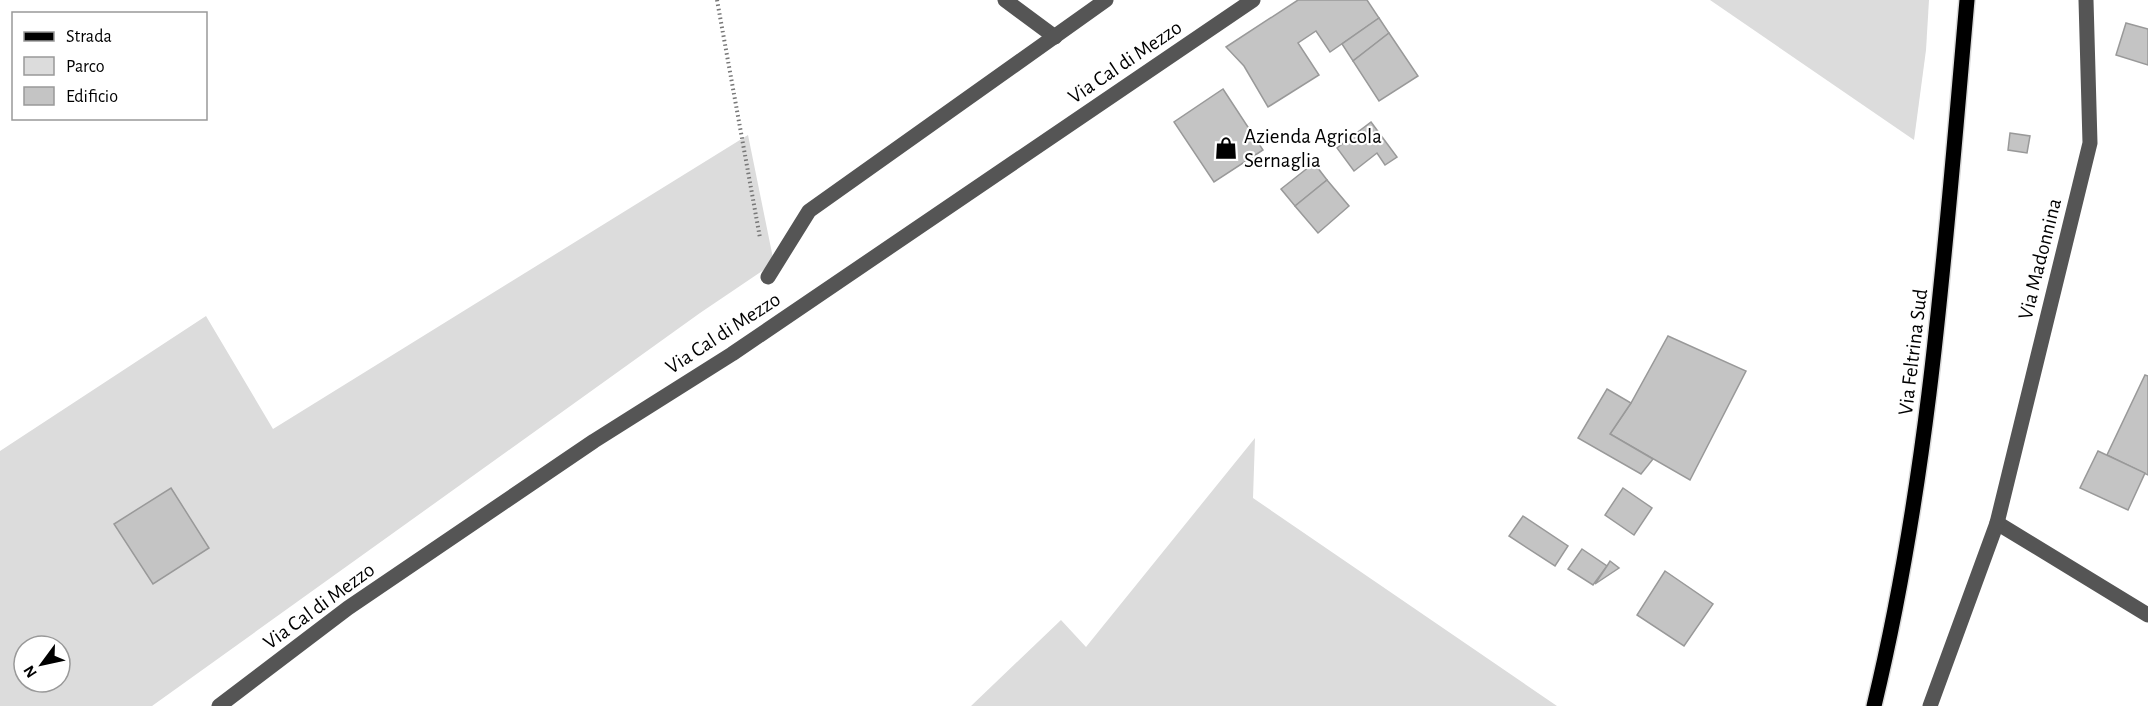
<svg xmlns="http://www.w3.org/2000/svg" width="2148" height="706" font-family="'Alegreya Sans',sans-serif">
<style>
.green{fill:#dcdcdc;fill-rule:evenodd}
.building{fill:#c4c4c4;stroke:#999;stroke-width:1.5}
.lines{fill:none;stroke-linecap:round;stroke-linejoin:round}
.major-casing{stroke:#dbdbdb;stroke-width:18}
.path{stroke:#777;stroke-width:4;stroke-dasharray:1.5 3;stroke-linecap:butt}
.minor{stroke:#555;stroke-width:15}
.major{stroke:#000;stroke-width:15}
.labels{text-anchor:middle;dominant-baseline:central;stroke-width:4.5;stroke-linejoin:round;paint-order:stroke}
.street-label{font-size:21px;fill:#000;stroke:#fff}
.poi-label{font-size:21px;fill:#000;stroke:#fff;text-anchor:start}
</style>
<rect width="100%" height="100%" fill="#fff"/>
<!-- green -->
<g class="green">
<path d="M1710 0H1929L1926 50 1914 140Z"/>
<path d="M748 135 774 263 700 313 152 706H0V451L206 316 273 429ZM24 646H60V682H24Z"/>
<path d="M1255 438 1253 498 1557 706H971L1061 620 1086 647Z"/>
</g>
<!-- building -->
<g class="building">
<path d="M1298 0H1367L1379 18 1330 52 1316 31 1298 43 1319 75 1268 107 1244 66 1226 47Z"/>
<path d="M1379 18 1389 33 1353 61 1342 44Z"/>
<path d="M2126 23 2148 29V65L2116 55Z"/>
<path d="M1389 33 1418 76 1379 101 1353 61Z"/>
<path d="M1223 89 1263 150 1214 182 1174 122Z"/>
<path d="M1371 122 1397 157 1385 165 1377 153 1354 171 1337 148Z"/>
<path d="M2010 133 2030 136 2027 153 2008 150Z"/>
<path d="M1314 163 1327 180 1295 206 1281 189Z"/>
<path d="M1327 180 1349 206 1318 233 1295 206Z"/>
<path d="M1668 336 1746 371 1690 480 1610 434 1631 403Z"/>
<path d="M2145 375 2148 376V475L2107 455Z"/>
<path d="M1607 389 1631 403 1610 434 1653 459 1641 474 1578 438Z"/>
<path d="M2098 451 2145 473 2128 510 2080 488Z"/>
<path d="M171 488 209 548 153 584 114 524Z"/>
<path d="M1623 488 1652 508 1634 535 1605 515Z"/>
<path d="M1523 516 1568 546 1555 566 1509 536Z"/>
<path d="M1582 549 1607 566 1593 585 1568 569Z"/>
<path d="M1610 561 1619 568 1595 584 1607 566Z"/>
<path d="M1665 571 1713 604 1684 646 1637 615Z"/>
</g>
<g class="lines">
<!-- major casing -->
<g class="major-casing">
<path id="major" d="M1874 706C1930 474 1946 237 1967 0"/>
</g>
<!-- path -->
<path class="path" d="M717 0 760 238"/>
<!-- minor -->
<g class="minor">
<path d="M1005 0 1055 37"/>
<path d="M768 277 809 211 1106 0"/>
<path d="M1997 523 2148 615"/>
<path d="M219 706 348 608 594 441 732 354 1253 0"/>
<path d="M1930 706 1997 523 2090 143 2086 0"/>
</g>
<!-- major -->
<use href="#major" class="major"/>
</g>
<!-- icons -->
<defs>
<g id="shop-bare" transform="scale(1.8)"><path d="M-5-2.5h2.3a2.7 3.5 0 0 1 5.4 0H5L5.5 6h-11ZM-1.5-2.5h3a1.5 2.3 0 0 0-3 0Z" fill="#000" stroke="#fff" stroke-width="2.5" paint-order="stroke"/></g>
</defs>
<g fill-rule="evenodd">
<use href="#shop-bare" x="1226" y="148"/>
</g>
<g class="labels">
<!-- street labels -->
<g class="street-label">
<text transform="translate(1125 62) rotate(-34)">Via Cal di Mezzo</text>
<text transform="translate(2040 259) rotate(-76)">Via Madonnina</text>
<text transform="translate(723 333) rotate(-33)">Via Cal di Mezzo</text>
<text transform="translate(1913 352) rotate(-83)">Via Feltrina Sud</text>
<text transform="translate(319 606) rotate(-36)">Via Cal di Mezzo</text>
</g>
<!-- poi labels -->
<g class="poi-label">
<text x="1244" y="136">Azienda Agricola<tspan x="1244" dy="24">Sernaglia</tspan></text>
</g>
</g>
<!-- legend -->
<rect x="12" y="12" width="195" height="108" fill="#ffffff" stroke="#999999" stroke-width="1.5"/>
<rect x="24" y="32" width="30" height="9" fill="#000000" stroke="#999999" stroke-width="1.5"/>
<text x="66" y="42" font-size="18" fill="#000000">Strada</text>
<rect x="24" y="57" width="30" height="18" fill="#dcdcdc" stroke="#999999" stroke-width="1.5"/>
<text x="66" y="72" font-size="18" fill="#000000">Parco</text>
<rect x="24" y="87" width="30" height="18" fill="#c4c4c4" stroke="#999999" stroke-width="1.5"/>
<text x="66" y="102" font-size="18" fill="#000000">Edificio</text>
<!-- north arrow -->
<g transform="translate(42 664) rotate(237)"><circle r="28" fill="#ffffff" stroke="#999999" stroke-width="1.5"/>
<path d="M0-4.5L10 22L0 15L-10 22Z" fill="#000000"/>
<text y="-9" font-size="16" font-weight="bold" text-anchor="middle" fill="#000000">N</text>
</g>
</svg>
